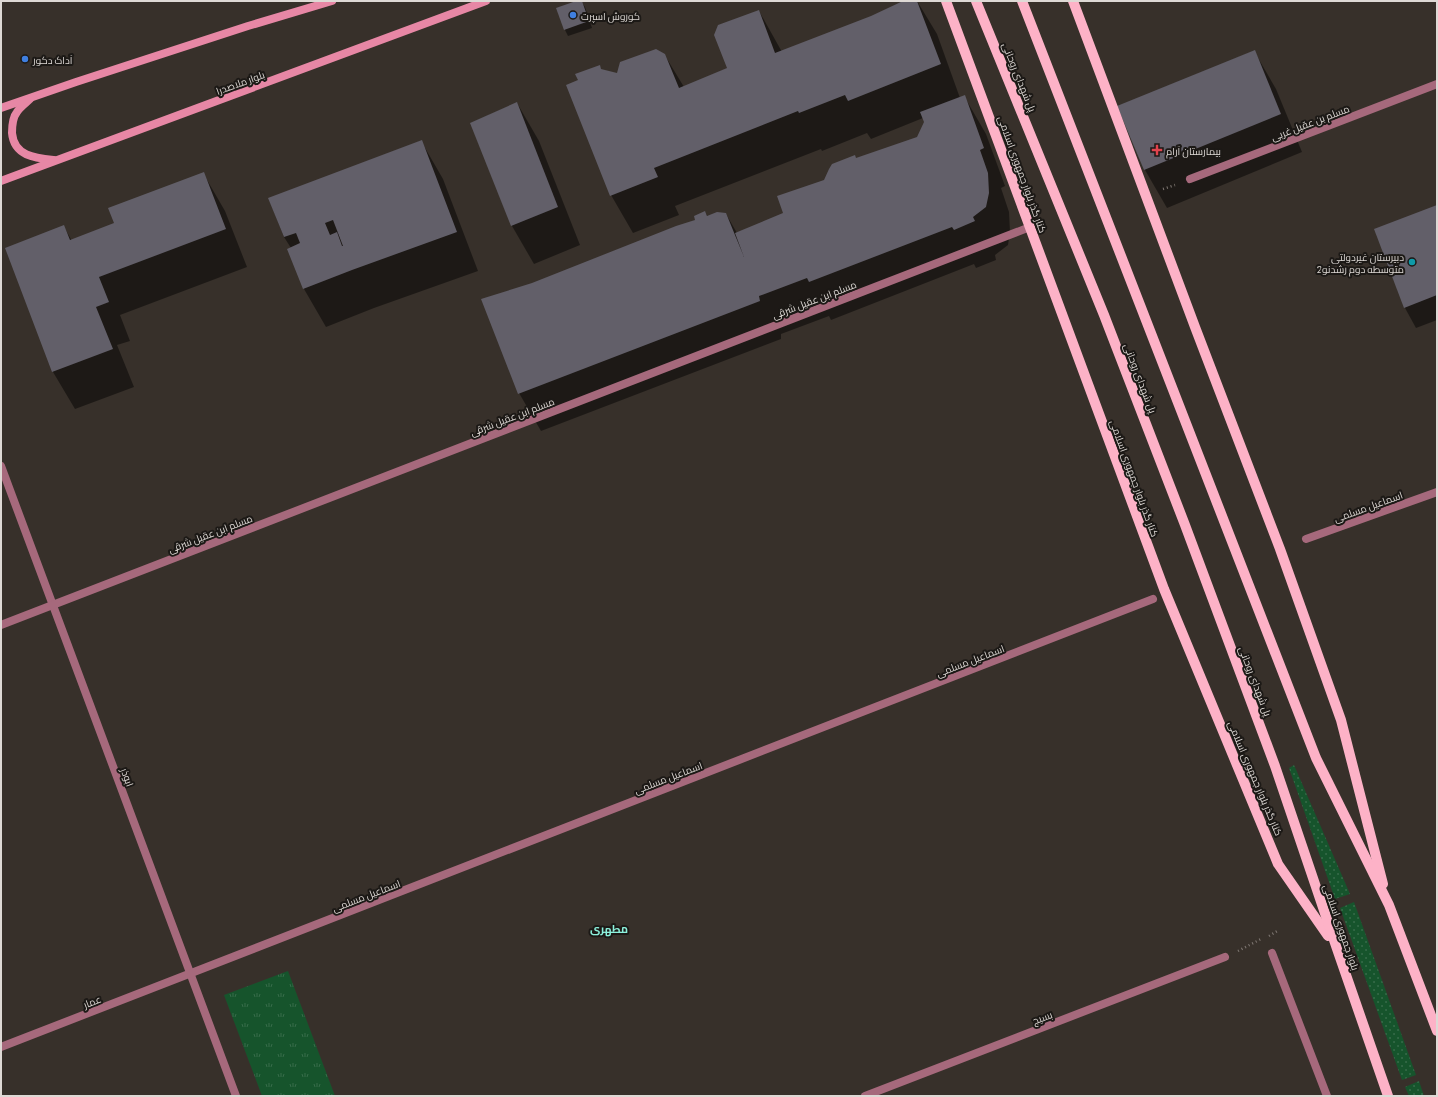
<svg xmlns="http://www.w3.org/2000/svg" width="1438" height="1097" font-family="Literata,Cairo,serif">
<style>
.grass{fill:url(#grass-dots)}
.park{fill:url(#park-tufts)}
.shadow{fill:#0007}
.building{fill:#625f69;fill-rule:evenodd}
.lines{fill:none;stroke-linecap:round;stroke-linejoin:round}
.path{stroke:#807974;stroke-width:2.5;stroke-dasharray:1 3;stroke-linecap:butt}
.street{stroke:#a6697c;stroke-width:8}
.secondary{stroke:#e787a5;stroke-width:8}
.primary{stroke:#fdb2c7;stroke-width:10}
.shop-dot{fill:#3f7fe0;stroke:#1c1916;stroke-width:1.5}
.health-dot{fill:#e0444e;stroke:#1c1916;stroke-width:1.5}
.culture-dot{fill:#0f9aa8;stroke:#1c1916;stroke-width:1.5}
.labels{text-anchor:middle;dominant-baseline:central;stroke-width:4;stroke-linejoin:round;paint-order:stroke}
.poi-label{font-size:10px;fill:#ded9d5;stroke:#1c1916;text-anchor:start}
.street-label{font-size:10px;fill:#ded9d5;stroke:#1c1916}
.neighbourhood-label{font-size:11px;font-weight:bold;fill:#8cf1dc;stroke:#1c1916}
</style>
<defs>
<pattern id="grass-dots" width="8" height="8" patternUnits="userSpaceOnUse"><rect width="8" height="8" fill="#16542c"/><path d="M2 2h.1M6 6h.1" fill="none" stroke="#376c4a" stroke-width="1.8" stroke-linecap="round"/></pattern>
<pattern id="park-tufts" width="24" height="20" patternUnits="userSpaceOnUse"><rect width="24" height="20" fill="#16542c"/><path d="M3 7l-1-3M5 7V3M7 7l1-3M15 17l-1-3M17 17v-4M19 17l1-3" fill="none" stroke="#376c4a"/></pattern>
</defs>
<rect width="100%" height="100%" fill="#37302a"/>
<!-- grass -->
<g class="grass">
<path d="M1294 765 1350 894 1335 899 1289 768Z"/>
<path d="M1354 902 1416 1075 1402 1080 1340 908Z"/>
<path d="M1419 1081 1424 1096H1409L1405 1087Z"/>
</g>
<!-- park -->
<path class="park" d="M288 971 335 1096H262L224 995Z"/>
<!-- shadow -->
<g class="shadow">
<path d="M579 1H581L585 7 592 28 568 36 565 30 557 9Z"/>
<path d="M905 1H917L937 34 960 98 964 96 986 134 1005 186 1001 188 1009 212 1010 232 1008 245 995 255 996 260 976 268 974 264 831 320 829 316 781 334V339L541 431 519 393 532 284 696 220 705 212 708 217 726 214 737 233 784 214 825 181 856 159 918 138 925 122 923 118 871 139 867 133 822 151 821 149 675 206 679 215 633 233 611 195 602 70 618 74 664 54 684 87 728 68 759 11 782 52 871 17Z"/>
<path d="M1254 51 1276 89 1302 152 1167 208 1145 170 1119 106Z"/>
<path d="M517 103 539 141 580 245 534 264 512 226 471 123Z"/>
<path d="M421 141 443 179 478 271 374 308 326 327 304 289 288 249 291 248 284 237 269 199Z"/>
<path d="M203 173 225 211 247 267 120 315 130 341 117 345 134 387 75 409 53 372 64 227 72 241 115 224Z"/>
<path d="M1437 206V320L1416 328 1405 308Z"/>
</g>
<!-- building -->
<g class="building">
<path d="M576 1H582L589 21 564 30 556 8Z"/>
<path d="M903 1H917L941 64 848 101 845 95 799 113 798 111 654 168 658 177 610 196 566 85 578 80 575 74 600 65 601 69 617 73 620 62 656 49 665 54 679 88 727 68 714 35 718 25 759 10 775 53 871 16Z"/>
<path d="M1255 50 1281 114 1144 170 1117 106Z"/>
<path d="M965 95 984 148 980 150 988 173 989 193 986 207 973 217 975 221 954 230 952 227 809 282 807 278 759 296 760 301 518 394 481 299 532 283 676 226 695 220 694 216 705 211 707 216 717 212 726 213 744 257 735 233 783 213 777 196 824 180 829 169 832 164 855 155 856 158 917 137 924 122 920 112Z"/>
<path d="M517 102 558 207 511 226 470 123Z"/>
<path d="M422 140 457 232 352 270 303 289 287 249 300 243 296 233 284 237 268 198ZM333 220 343 246H342L337 232 330 235 325 223Z"/>
<path d="M204 172 226 229 99 277 109 302 96 307 113 349 52 372 5 248 64 225 70 240 114 223 108 208Z"/>
<path d="M1437 205V295L1404 308 1374 229Z"/>
</g>
<g class="lines">
<!-- path -->
<g class="path">
<path d="M1163 189 1175 185"/>
<path d="M1269 936 1279 930"/>
<path d="M1238 951 1261 939"/>
</g>
<!-- street -->
<g class="street">
<path d="M1190 179 1437 84"/>
<path d="M1 466 236 1096"/>
<path d="M1306 539 1437 492"/>
<path d="M1 625 1030 227"/>
<path d="M1272 953 1327 1096"/>
<path d="M1 1047 1153 599"/>
<path d="M865 1096 1225 957"/>
</g>
<!-- secondary -->
<g class="secondary">
<path d="M30 99C26 103 20 107 17 112 13 117 12 126 12 133 14 156 35 158 54 160"/>
<path d="M1 108 76 82 248 26 332 1"/>
<path d="M1 181 486 1"/>
</g>
<!-- primary -->
<g class="primary">
<path d="M946 1 1164 589 1278 864 1328 936"/>
<path d="M976 1 1104 315 1185 525 1275 766 1336 946 1388 1096"/>
<path d="M1022 1 1316 758 1389 905 1437 1031"/>
<path d="M1073 1 1195 327 1280 549 1341 720 1383 884"/>
</g>
</g>
<!-- markers -->
<g class="shop-dot">
<circle cx="573" cy="15" r="4"/>
<circle cx="25" cy="59" r="4"/>
</g>
<path class="health-dot" d="M1155 144h4v4h4v4h-4v4h-4v-4h-4v-4h4z"/>
<circle class="culture-dot" cx="1412" cy="262" r="4"/>
<g class="labels">
<!-- poi labels -->
<g class="poi-label">
<text x="581" y="15">کوروش اسپرت</text>
<text x="33" y="59">آداک دکور</text>
<text x="1166" y="150">بیمارستان آرام</text>
<text x="1404" y="256" text-anchor="end">دبیرستان غیردولتی<tspan x="1404" dy="12">متوسطه دوم رشدنو2</tspan></text>
</g>
<!-- street labels -->
<g class="street-label">
<text transform="translate(1020 77) rotate(68)">پل شهدای روحانی</text>
<text transform="translate(240 82) rotate(-20)">بلوار ملاصدرا</text>
<text transform="translate(1310 122) rotate(-21)">مسلم بن عقیل غربی</text>
<text transform="translate(1023 174) rotate(70)">کنار گذر بلوار جمهوری اسلامی</text>
<text transform="translate(814 299) rotate(-21)">مسلم ابن عقیل شرقی</text>
<text transform="translate(1141 378) rotate(69)">پل شهدای روحانی</text>
<text transform="translate(512 416) rotate(-21)">مسلم ابن عقیل شرقی</text>
<text transform="translate(1135 478) rotate(70)">کنار گذر بلوار جمهوری اسلامی</text>
<text transform="translate(1368 506) rotate(-20)">اسماعیل مسلمی</text>
<text transform="translate(210 533) rotate(-21)">مسلم ابن عقیل شرقی</text>
<text transform="translate(970 660) rotate(-21)">اسماعیل مسلمی</text>
<text transform="translate(1256 681) rotate(69)">پل شهدای روحانی</text>
<text transform="translate(128 777) rotate(70)">ابوذر</text>
<text transform="translate(668 777) rotate(-21)">اسماعیل مسلمی</text>
<text transform="translate(1256 778) rotate(67)">کنار گذر بلوار جمهوری اسلامی</text>
<text transform="translate(366 895) rotate(-21)">اسماعیل مسلمی</text>
<text transform="translate(1342 927) rotate(71)">بلوار جمهوری اسلامی</text>
<text transform="translate(92 1001) rotate(-21)">عمار</text>
<text transform="translate(1042 1017) rotate(-21)">بسیج</text>
</g>
<!-- neighbourhood labels -->
<g class="neighbourhood-label">
<text x="609" y="928">مطهری</text>
</g>
</g>
<!-- border -->
<rect width="1438" height="1097" fill="none" stroke="#ded9d5" stroke-width="4"/>
</svg>
